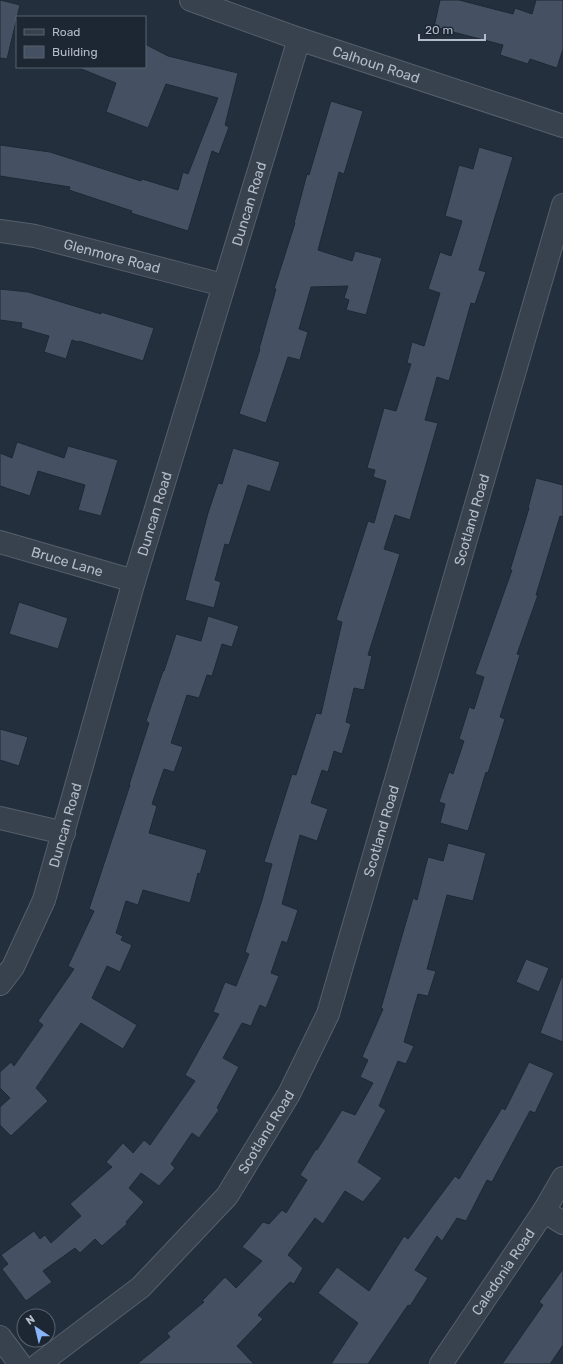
<svg xmlns="http://www.w3.org/2000/svg" width="563" height="1364" font-family="Rubik,sans-serif">
<style>
.building{fill:#455162;stroke:#1f2835}
.lines{fill:none;stroke-linecap:round;stroke-linejoin:round}
.street-casing{stroke:#565f6c;stroke-width:24}
.street{stroke:#38414e;stroke-width:22}
.labels{text-anchor:middle;dominant-baseline:central;stroke-width:3;stroke-linejoin:round;paint-order:stroke}
.street-label{font-size:14px;fill:#b4bcc9;stroke:#1d2633}
</style>
<rect width="100%" height="100%" fill="#242f3e"/>
<!-- building -->
<g class="building">
<path d="M0 0 20 5 7 59 0 58Z"/>
<path d="M440 0H459L513 14 515 8 532 14 536 0H563V49L557 68 530 59 528 64 500 55 503 45 434 27Z"/>
<path d="M145 44 168 56 238 73 225 125 229 127 219 154 212 151 188 231 131 213 132 211 69 190 70 187 0 176V145L50 152 141 181 142 179 178 190 183 172 188 174 218 98 166 84 148 128 106 112 116 83 79 68V67H145Z"/>
<path d="M331 101 363 111 344 174 339 172 318 250 352 261 355 251 382 258 366 315 346 310 349 300 344 298 348 286 311 287 299 329 308 332 300 360 288 357 266 423 239 414 260 349H259L276 289H274L295 223H294L307 174 309 175Z"/>
<path d="M479 147 513 157 479 270 486 272 475 304 471 303 449 381 437 377 425 420 438 423 410 520 395 515 384 549 400 554 368 655 372 656 364 690 354 688 346 722 351 724 342 754 334 751 328 772 322 770 311 803 328 809 317 841 300 835 282 904 298 910 287 943 282 941 271 973 279 976 266 1008 260 1005 251 1026 242 1023 223 1058 239 1067 217 1108 219 1110 199 1138 192 1133 171 1164 175 1168 159 1186 141 1173 129 1188 144 1202 126 1222 127 1224 102 1246 95 1239 80 1253 75 1248 43 1271 52 1282 26 1301 2 1269 8 1264 1 1255 34 1231 40 1239 45 1235 51 1243 81 1216 70 1204 112 1167 106 1162 123 1143 133 1153 144 1140 150 1145 195 1081 185 1075 219 1014 213 1012 225 982 236 986 249 954 245 952 262 900 272 864 264 862 292 774 296 775 316 713 321 714 342 622 336 620 368 521 374 523 386 481 373 477 375 470 367 468 384 408 396 411 411 364 407 363 412 342 424 346 440 293 428 289 440 252 451 256 462 221 445 216 459 165 473 169Z"/>
<path d="M0 289 28 292 101 314V312L154 328 143 361 79 341 78 342 72 340 66 359 44 352 49 336 21 328 22 323 0 320Z"/>
<path d="M17 442 64 458 68 446 118 460 101 516 78 510 85 485 38 471 30 496 0 486V453L12 458Z"/>
<path d="M233 448 280 462 270 492 248 485 229 545 225 544 215 580 221 582 214 608 185 600 208 513 218 483 222 484Z"/>
<path d="M536 478 563 485V517L560 516 536 595H538L517 654 520 655 500 717 505 719 488 773 486 772 468 831 440 823 445 804 439 802 449 772 453 774 464 741 459 739 469 707 474 709 484 677 475 674 512 570H510L529 508H528Z"/>
<path d="M19 602 68 618 58 649 9 634Z"/>
<path d="M208 616 239 626 232 647 222 644 212 676 207 675 199 698 187 695 171 743 183 747 174 772 164 769 152 804 157 806 149 833 207 850 200 874 198 873 190 903 143 890 138 905 126 901 116 933 123 936 121 940 132 945 120 972 107 966 92 998 137 1025 123 1049 81 1023 36 1088 48 1101 11 1136 0 1125V1107L10 1098 0 1088V1072L11 1062 14 1066 43 1025 38 1021 74 969 68 966 94 911 89 909 130 785H129L149 723 146 721 163 671H164L176 634 201 641Z"/>
<path d="M0 729 28 737 19 766 0 760Z"/>
<path d="M448 843 486 853 473 901 447 895 427 969 436 971 428 996 418 994 404 1042 414 1046 406 1064 398 1061 379 1106 386 1110 358 1162 382 1178 363 1202 345 1191 323 1224 315 1218 288 1255 303 1268 294 1284 290 1282 258 1315 263 1319 237 1346 254 1364H137L170 1337 167 1333 204 1302 202 1301 225 1277 236 1288 262 1261 242 1247 263 1222 269 1224 282 1210 286 1213 307 1180 300 1175 316 1149 317 1150 342 1110 355 1115 373 1083 360 1077 368 1060 362 1057 383 1009 381 1008 413 898 417 900 428 857 443 861Z"/>
<path d="M526 959 549 968 539 992 516 982Z"/>
<path d="M562 976 563 977V1042L540 1033Z"/>
<path d="M529 1062 554 1073 535 1113 530 1111 492 1182 487 1180 466 1221 457 1218 442 1241 437 1236 415 1270 428 1278 410 1306 408 1305 368 1364H331L358 1323 318 1293 337 1267 369 1291 404 1236 408 1239 455 1176 459 1179 502 1108 505 1110Z"/>
<path d="M563 1269V1345L550 1364H502L543 1305 539 1302Z"/>
</g>
<g class="lines">
<!-- street casing -->
<g class="street-casing">
<g id="street">
<path id="s1" d="M191 0 299 39 563 126"/>
<path id="s2" d="M0 231 35 236 223 285"/>
<path id="s3" d="M0 542 134 581"/>
<path d="M0 818 64 833"/>
<path id="s4" d="M0 984 13 967 44 900 134 581 299 39"/>
<path d="M544 1211 563 1223"/>
<path d="M0 1337 20 1364"/>
<path id="s5" d="M39 1364 141 1287 227 1196 289 1094 328 1014 563 205"/>
<path id="s6" d="M441 1364 544 1211 563 1178"/>
</g>
</g>
<!-- street -->
<use href="#street" class="street"/>
</g>
<g class="labels">
<!-- street labels -->
<g class="street-label">
<text stroke="none"><textPath href="#s1" startOffset="196">Calhoun Road</textPath></text>
<text stroke="none"><textPath href="#s4" startOffset="821">Duncan Road</textPath></text>
<text stroke="none"><textPath href="#s2" startOffset="115">Glenmore Road</textPath></text>
<text stroke="none"><textPath href="#s4" startOffset="497">Duncan Road</textPath></text>
<text stroke="none"><textPath href="#s5" startOffset="976">Scotland Road</textPath></text>
<text stroke="none"><textPath href="#s3" startOffset="70">Bruce Lane</textPath></text>
<text stroke="none"><textPath href="#s4" startOffset="173">Duncan Road</textPath></text>
<text stroke="none"><textPath href="#s5" startOffset="652">Scotland Road</textPath></text>
<text stroke="none"><textPath href="#s5" startOffset="328">Scotland Road</textPath></text>
<text stroke="none"><textPath href="#s6" startOffset="111">Caledonia Road</textPath></text>
</g>
</g>
<!-- legend -->
<rect x="16" y="16" width="130" height="52" fill="#1d2633" stroke="#59626f"/>
<rect x="24" y="29" width="20" height="6" fill="#38414e" stroke="#59626f"/>
<text x="52" y="36" font-size="12" fill="#b4bcc9">Road</text>
<rect x="24" y="46" width="20" height="12" fill="#455162" stroke="#59626f"/>
<text x="52" y="56" font-size="12" fill="#b4bcc9">Building</text>
<!-- north arrow -->
<g transform="translate(36 1328) rotate(325)"><circle r="19" fill="#1d2633" stroke="#59626f"/>
<path d="M0-3L7 15L0 10L-7 15Z" fill="#8ab4f8"/>
<text y="-6" font-size="11" font-weight="bold" text-anchor="middle" fill="#b4bcc9">N</text>
</g>
<!-- scale -->
<path d="M419 34v6h66v-6" fill="none" stroke="#b4bcc9" stroke-width="2"/>
<text x="425" y="34" font-size="12" fill="#b4bcc9" stroke="#1d2633" stroke-width="3" paint-order="stroke">20 m</text>
</svg>
